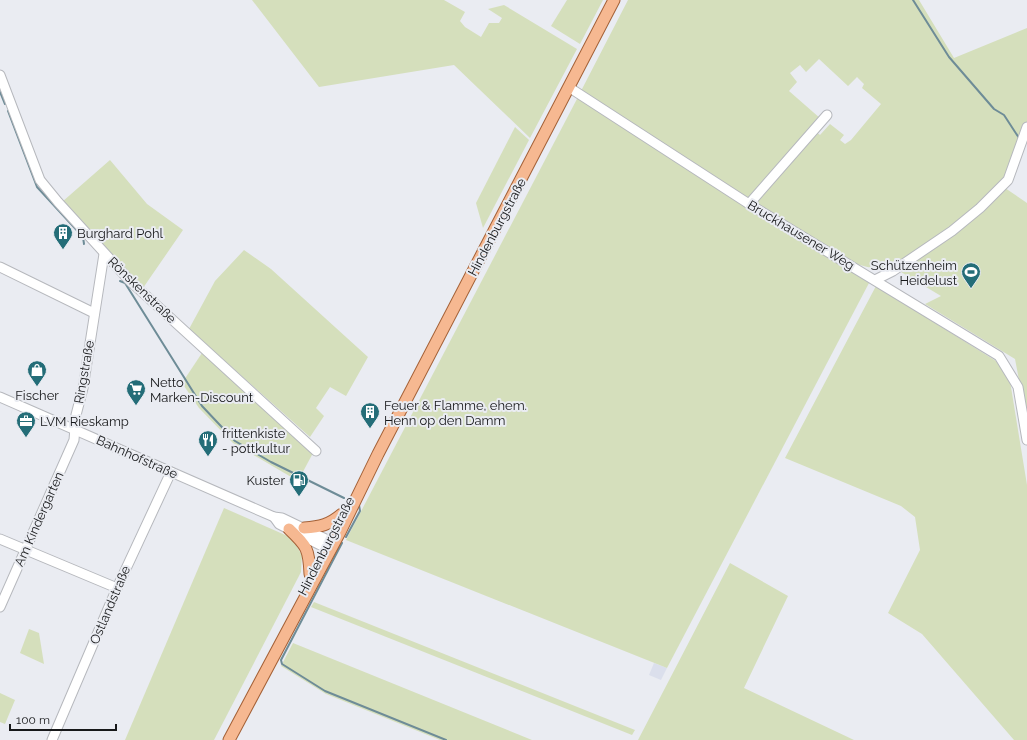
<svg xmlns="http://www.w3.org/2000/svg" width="1027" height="740" font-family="Raleway,sans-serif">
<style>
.built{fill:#dbdfec}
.green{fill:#d5dfbc}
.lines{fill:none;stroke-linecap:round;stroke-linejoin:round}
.stream{stroke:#6e8c97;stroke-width:2}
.minor-casing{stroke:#b6b8bd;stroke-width:11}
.major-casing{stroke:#a46137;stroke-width:13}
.minor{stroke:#fff;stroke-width:9}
.major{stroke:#f6b891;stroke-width:11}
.labels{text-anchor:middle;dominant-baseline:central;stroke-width:4;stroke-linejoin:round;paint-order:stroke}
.street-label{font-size:13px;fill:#17181a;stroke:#eaecf2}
.poi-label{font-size:13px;fill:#17181a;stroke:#eaecf2;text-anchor:start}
</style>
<rect width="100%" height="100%" fill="#eaecf2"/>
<!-- built -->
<path class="built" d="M654 663 667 668 661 680 649 675Z"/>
<!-- green -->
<g class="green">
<path d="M252 0H444L465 12 460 21 465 27 481 37 489 23H499L502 18 488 9 504 5 577 49 530 138 454 65 319 87Z"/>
<path d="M567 0H603L580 44 551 26Z"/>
<path d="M628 0H919L954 58 1027 28V122L1012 155 1010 171 994 190 959 221 890 269C875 270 862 266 848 261L759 208 756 198 815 131 820 135 830 124 844 135 840 140 845 144 851 140 881 104 862 88 864 84 857 77 848 86 819 59 806 72 800 65 790 73 797 82 789 91 821 119 749 200 581 91Z"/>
<path d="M578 97 869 283 667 668 346 540Z"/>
<path d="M515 127 529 140 483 228 476 203Z"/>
<path d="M110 160 147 204 183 230 143 288 106 251 62 202Z"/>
<path d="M1005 188 1027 203V422L1015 359 925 304 941 296 901 272 954 233Z"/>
<path d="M244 250 271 269 368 357 346 396 330 387 316 408 324 416 310 437 189 329 215 281Z"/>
<path d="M876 286 996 361 1010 381 1027 485V740H1014L922 634 888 613 920 550 915 517 901 506 785 458Z"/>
<path d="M202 353 313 453 298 481 233 443 199 408 182 383Z"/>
<path d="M224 508 292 538 302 555 301 572 214 740H125Z"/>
<path d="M730 563 788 596 744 688 854 740H638Z"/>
<path d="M314 602 635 730 632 735 311 607Z"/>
<path d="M29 629 39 633 44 664 20 653Z"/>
<path d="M293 643 532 740H440L326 694 281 666Z"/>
<path d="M0 693 15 700 5 724 0 722Z"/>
</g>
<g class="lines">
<!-- stream -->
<g class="stream">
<path d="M913 0 949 57 994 109 1004 115 1019 138"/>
<path d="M0 92 5 104"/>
<path d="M8 111 37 187 83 237 84 244"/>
<path d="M120 281 125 283 202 406 235 441 271 462 344 498"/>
<path d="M346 537 360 511 359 505"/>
<path d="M342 543 281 660 282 664 325 691 446 740"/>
</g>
<!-- minor casing -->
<g class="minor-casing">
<g id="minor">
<path d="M0 75 40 180 58 202 130 281 316 451"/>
<path d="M570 88 749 204 999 356 1018 387 1027 440"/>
<path d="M749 204 827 115"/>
<path d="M0 267 94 313"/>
<path d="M875 280 893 271 952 231 980 208 1008 180 1027 127"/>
<path d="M0 397 274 517 282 518 334 543"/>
<path d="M274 517 279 524 330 550"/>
<path d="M0 539 117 588"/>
<path d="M0 607 74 440 76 415 83 388 104 254"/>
<path d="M52 740 117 588 171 472"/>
</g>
</g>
<!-- major casing -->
<g class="major-casing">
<g id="major">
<path d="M304 528C320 527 329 525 342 514"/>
<path d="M289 529C307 546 309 549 310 574"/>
<path d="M229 740 340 532 378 454 614 0"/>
</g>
</g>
<!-- minor -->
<use href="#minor" class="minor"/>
<!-- major -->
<use href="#major" class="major"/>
</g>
<!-- icons -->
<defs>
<g id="building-pin" transform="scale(1)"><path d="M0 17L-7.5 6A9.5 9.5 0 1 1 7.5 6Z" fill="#246d78" stroke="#eaecf2"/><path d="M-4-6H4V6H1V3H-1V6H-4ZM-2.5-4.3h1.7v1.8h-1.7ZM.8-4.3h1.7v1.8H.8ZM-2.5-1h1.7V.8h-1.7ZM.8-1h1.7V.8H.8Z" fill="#fff"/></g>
<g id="stadium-pin" transform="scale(1)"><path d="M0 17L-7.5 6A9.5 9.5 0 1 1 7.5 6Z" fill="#246d78" stroke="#eaecf2"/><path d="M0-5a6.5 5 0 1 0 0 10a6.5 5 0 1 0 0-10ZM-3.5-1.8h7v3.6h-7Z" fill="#fff"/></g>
<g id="shop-pin" transform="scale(1)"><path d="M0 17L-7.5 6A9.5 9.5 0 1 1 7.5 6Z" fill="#246d78" stroke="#eaecf2"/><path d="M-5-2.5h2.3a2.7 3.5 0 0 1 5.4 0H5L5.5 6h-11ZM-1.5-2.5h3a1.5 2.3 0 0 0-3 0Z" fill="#fff"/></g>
<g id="supermarket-pin" transform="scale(1)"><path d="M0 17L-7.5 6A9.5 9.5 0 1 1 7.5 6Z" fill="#246d78" stroke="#eaecf2"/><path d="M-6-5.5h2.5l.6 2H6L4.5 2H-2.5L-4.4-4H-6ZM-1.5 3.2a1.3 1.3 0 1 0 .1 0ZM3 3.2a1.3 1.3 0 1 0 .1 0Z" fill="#fff"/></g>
<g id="office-pin" transform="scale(1)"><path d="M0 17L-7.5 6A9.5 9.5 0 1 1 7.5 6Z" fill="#246d78" stroke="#eaecf2"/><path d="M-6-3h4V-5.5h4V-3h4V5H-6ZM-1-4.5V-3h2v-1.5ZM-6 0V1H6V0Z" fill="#fff"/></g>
<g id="restaurant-pin" transform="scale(1)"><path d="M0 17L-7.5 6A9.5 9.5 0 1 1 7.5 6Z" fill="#246d78" stroke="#eaecf2"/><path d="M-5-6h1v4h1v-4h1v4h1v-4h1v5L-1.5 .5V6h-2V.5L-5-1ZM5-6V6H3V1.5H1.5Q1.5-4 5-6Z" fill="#fff"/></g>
<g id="fuel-pin" transform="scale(1)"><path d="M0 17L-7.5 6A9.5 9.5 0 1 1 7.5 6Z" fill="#246d78" stroke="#eaecf2"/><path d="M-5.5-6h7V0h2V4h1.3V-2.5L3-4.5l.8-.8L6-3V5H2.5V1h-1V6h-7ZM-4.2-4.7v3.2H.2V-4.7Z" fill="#fff"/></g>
</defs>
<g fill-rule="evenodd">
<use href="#building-pin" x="63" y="233"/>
<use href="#stadium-pin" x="971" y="272"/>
<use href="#shop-pin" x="37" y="370"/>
<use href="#supermarket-pin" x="136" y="389"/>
<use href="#building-pin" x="370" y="412"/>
<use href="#office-pin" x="26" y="421"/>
<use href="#restaurant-pin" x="208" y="440"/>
<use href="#fuel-pin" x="299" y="480"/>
</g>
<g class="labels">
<!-- street labels -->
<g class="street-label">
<text transform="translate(497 227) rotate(-62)">Hindenburgstraße</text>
<text transform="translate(801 235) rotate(31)">Bruckhausener Weg</text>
<text transform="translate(142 290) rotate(44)">Rönskenstraße</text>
<text transform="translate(84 372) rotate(-80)">Ringstraße</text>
<text transform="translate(137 457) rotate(24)">Bahnhofstraße</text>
<text transform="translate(39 519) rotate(-66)">Am Kindergarten</text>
<text transform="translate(326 546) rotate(-63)">Hindenburgstraße</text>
<text transform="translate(110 605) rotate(-67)">Ostlandstraße</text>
</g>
<!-- poi labels -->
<g class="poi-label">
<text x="77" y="233">Burghard Pohl</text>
<text x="957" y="265" text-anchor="end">Schützenheim<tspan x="957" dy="15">Heidelust</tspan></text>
<text x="150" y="382">Netto<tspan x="150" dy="15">Marken-Discount</tspan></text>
<text x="37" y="395" text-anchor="middle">Fischer</text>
<text x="384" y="405">Feuer &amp; Flamme, ehem.<tspan x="384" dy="15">Henn op den Damm</tspan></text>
<text x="40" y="421">LVM Rieskamp</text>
<text x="222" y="433">frittenkiste<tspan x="222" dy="15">- pottkultur</tspan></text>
<text x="285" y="480" text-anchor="end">Kuster</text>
</g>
</g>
<!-- scale -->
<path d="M10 724v6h106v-6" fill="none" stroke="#17181a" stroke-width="2"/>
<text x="16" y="724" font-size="12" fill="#17181a" stroke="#eaecf2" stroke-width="3" paint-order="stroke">100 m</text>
</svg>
